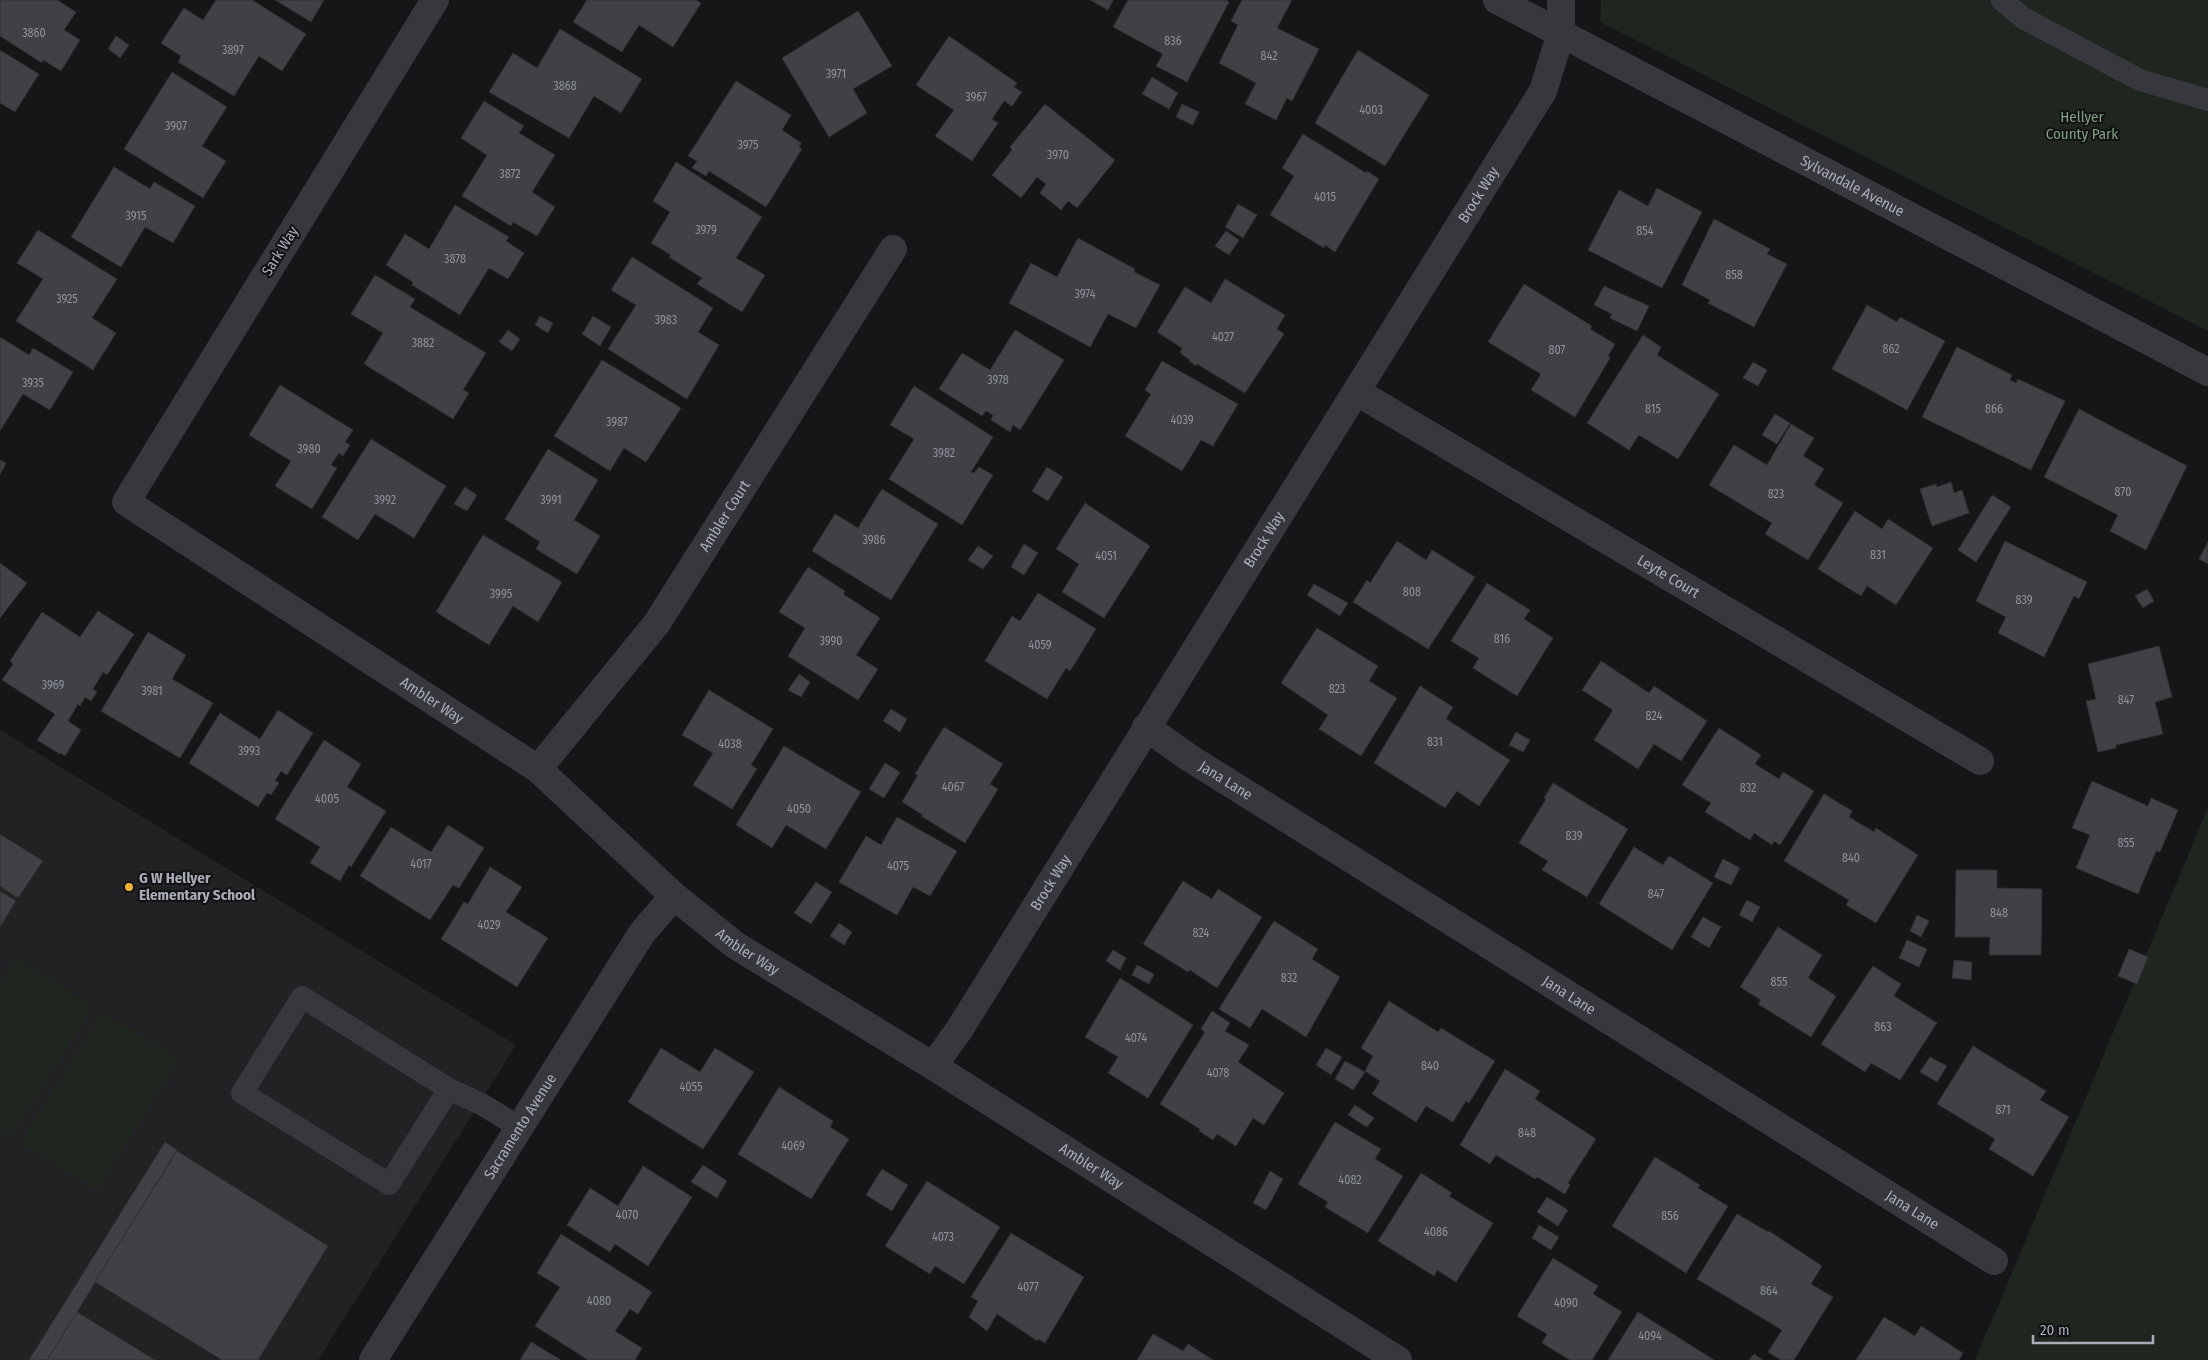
<svg xmlns="http://www.w3.org/2000/svg" width="2208" height="1360" font-family="'Fira Sans Condensed',sans-serif">
<style>
.built{fill:#222225}
.green{fill:#1e261f}
.building{fill:#404145;stroke:#303034}
.lines{fill:none;stroke-linecap:round;stroke-linejoin:round}
.lane{stroke:#37383d;stroke-width:22}
.street{stroke:#37383d;stroke-width:28}
.poi-dot{fill:#f2b134;stroke:#111113;stroke-width:2}
.labels{text-anchor:middle;dominant-baseline:central;stroke-width:4;stroke-linejoin:round;paint-order:stroke}
.number-label{font-size:12px;fill:#8e929b}
.park-label{font-size:15px;fill:#7fa381;stroke:#111113}
.street-label{font-size:15px;fill:#a8adb8;stroke:#111113}
.poi-label{font-size:15px;font-weight:bold;fill:#a8adb8;stroke:#111113;text-anchor:start}
</style>
<rect width="100%" height="100%" fill="#161618"/>
<!-- built -->
<path class="built" d="M0 730 516 1045 318 1360H0Z"/>
<!-- green -->
<g class="green">
<path d="M1601 0H2208V331L1600 22Z"/>
<path d="M2208 808V1360H1975Z"/>
<path d="M17 958 93 1006 12 1137 0 1129V985Z"/>
<path d="M102 1012 179 1059 97 1190 21 1142Z"/>
</g>
<!-- building -->
<g class="building">
<path d="M0 0H57L76 12 64 30 80 40 61 71 43 60 42 63 0 36Z"/>
<path d="M216 0H252L306 34 282 71 259 56 234 96 178 62 181 56 161 43 184 8 203 20Z"/>
<path d="M275 0H324L311 22Z"/>
<path d="M587 0H696L701 3 673 47 639 25 622 52 573 22Z"/>
<path d="M1090 0H1113L1108 10Z"/>
<path d="M1128 0H1226L1229 2 1187 82 1156 66 1163 54 1113 27Z"/>
<path d="M1242 0H1292L1277 28 1319 49 1292 101 1287 98 1276 120 1245 104 1256 83 1219 63 1238 25 1231 21Z"/>
<path d="M858 11 892 66 853 89 867 113 829 137 782 58Z"/>
<path d="M560 29 642 79 621 113 594 96 569 138 489 92 513 53 537 68Z"/>
<path d="M116 36 129 45 120 58 108 49Z"/>
<path d="M949 36 1017 83 1014 87 1022 92 1012 106 1004 101 992 119 998 123 972 161 935 136 954 110 916 85Z"/>
<path d="M0 50 39 74 15 112 0 103Z"/>
<path d="M1358 50 1429 95 1385 166 1315 123Z"/>
<path d="M172 72 227 107 202 146 226 161 203 198 124 149Z"/>
<path d="M1152 77 1178 93 1169 109 1142 94Z"/>
<path d="M736 81 791 115 782 130 801 143 799 147 802 149 766 207 709 171 706 176 692 168 697 161 688 156Z"/>
<path d="M484 101 524 126 519 133 555 155 532 192 555 207 537 236 513 222 511 226 462 196 487 155 461 138Z"/>
<path d="M1045 104 1115 160 1077 208 1068 201 1061 210 1040 193 1046 184 1037 177 1021 198 992 175 1012 150 1010 147Z"/>
<path d="M1182 104 1199 112 1193 125 1176 117Z"/>
<path d="M1303 134 1366 173 1367 171 1379 179 1335 252 1325 245 1324 248 1270 215 1294 176 1282 168Z"/>
<path d="M676 162 762 217 736 258 765 275 742 312 697 284 702 278 669 257 671 255 651 243 670 212 653 201Z"/>
<path d="M114 167 150 189 154 182 195 206 173 243 145 227 121 267 71 237Z"/>
<path d="M1657 188 1702 212 1662 288 1588 250 1619 190 1648 206Z"/>
<path d="M1238 204 1257 215 1243 238 1225 227Z"/>
<path d="M455 205 509 237 506 241 524 253 508 279 489 268 460 315 412 285 413 282 386 265 405 234 429 249Z"/>
<path d="M1714 219 1770 249 1767 254 1787 264 1754 327 1708 303 1710 300 1682 285Z"/>
<path d="M38 230 117 279 92 318 116 333 93 370 16 321 43 279 17 263Z"/>
<path d="M1226 231 1239 240 1229 255 1215 246Z"/>
<path d="M1078 238 1135 269 1134 272 1160 285 1136 328 1108 314 1090 347 1009 303 1031 263 1057 277Z"/>
<path d="M632 257 713 308 698 332 719 345 687 399 608 349 636 305 611 290Z"/>
<path d="M375 275 415 299 410 307 486 353 463 390 469 393 453 419 364 364 383 333 351 314Z"/>
<path d="M1225 279 1285 315 1277 329 1284 334 1245 393 1197 364 1196 366 1189 361 1190 360 1180 353 1182 348 1157 332 1185 287 1211 303Z"/>
<path d="M1524 284 1592 326 1590 329 1615 344 1608 356 1610 358 1575 417 1531 390 1541 374 1488 342Z"/>
<path d="M1604 286 1649 306 1637 331 1610 318 1612 314 1594 305Z"/>
<path d="M1867 305 1897 322 1900 317 1945 341 1907 410 1832 369Z"/>
<path d="M540 316 553 323 548 333 535 325Z"/>
<path d="M593 316 611 327 600 346 582 334Z"/>
<path d="M508 330 520 339 512 351 499 342Z"/>
<path d="M1015 330 1064 360 1020 430 1013 425 1010 432 991 420 993 415 986 411 982 416 939 389 962 353 990 370Z"/>
<path d="M1643 335 1661 347 1657 355 1719 394 1678 459 1639 435 1629 450 1587 423Z"/>
<path d="M0 337 29 355 33 348 73 372 50 410 23 394 0 431Z"/>
<path d="M1957 347 2012 375 2010 380 2016 383 2018 379 2065 401 2031 470 1922 417Z"/>
<path d="M602 360 681 408 646 462 624 448 610 471 554 436Z"/>
<path d="M1162 361 1238 404 1213 446 1201 440 1182 471 1125 436 1151 394 1145 390Z"/>
<path d="M1753 362 1767 370 1758 386 1743 378Z"/>
<path d="M280 385 353 430 345 442 350 445 343 456 339 453 331 465 337 468 312 509 275 486 291 461 249 435Z"/>
<path d="M914 386 993 437 971 472 974 473 979 467 993 475 962 525 889 479 914 439 890 425Z"/>
<path d="M2079 409 2187 466 2146 550 2110 531 2118 515 2044 477Z"/>
<path d="M1775 414 1790 423 1777 444 1762 435Z"/>
<path d="M1791 424 1814 438 1803 456 1824 469 1814 485 1843 503 1808 560 1765 534 1772 523 1709 485 1734 445 1767 465Z"/>
<path d="M371 439 446 486 414 538 375 514 358 540 322 517Z"/>
<path d="M548 449 598 480 574 520 600 536 577 574 536 549 540 542 505 519Z"/>
<path d="M0 460 6 463 0 475Z"/>
<path d="M1047 467 1063 477 1048 501 1032 491Z"/>
<path d="M1951 482 1954 493 1962 490 1969 513 1932 526 1920 489 1936 484 1937 487Z"/>
<path d="M465 487 477 495 467 511 454 504Z"/>
<path d="M882 489 938 524 891 600 812 551 835 514 858 528Z"/>
<path d="M1992 495 2011 507 1976 562 1958 550Z"/>
<path d="M1085 503 1150 546 1104 618 1062 592 1079 564 1056 549Z"/>
<path d="M1855 511 1882 529 1888 519 1933 548 1896 605 1867 586 1861 596 1818 569Z"/>
<path d="M483 535 562 582 538 622 513 606 489 645 436 612Z"/>
<path d="M1397 541 1426 560 1432 550 1475 577 1428 649 1353 602 1367 580 1370 583Z"/>
<path d="M2005 541 2087 582 2079 599 2074 596 2044 657 1998 633 2006 617 1976 601Z"/>
<path d="M2208 542V564L2199 559Z"/>
<path d="M1024 544 1038 553 1024 575 1011 567Z"/>
<path d="M978 546 993 556 983 569 968 560Z"/>
<path d="M0 563 27 583 0 618Z"/>
<path d="M808 567 845 591 843 594 880 618 856 655 878 669 858 700 788 656 805 628 779 612Z"/>
<path d="M1487 583 1530 610 1524 619 1553 638 1517 696 1473 668 1479 658 1451 641Z"/>
<path d="M1314 584 1348 603 1340 616 1307 595Z"/>
<path d="M2147 589 2154 601 2143 608 2135 596Z"/>
<path d="M1038 593 1096 629 1070 671 1066 668 1047 699 985 661 1012 616 1020 621Z"/>
<path d="M98 611 134 634 107 675 103 672 93 689 97 692 91 701 85 697 80 706 78 704 68 721 81 730 65 756 61 753 60 754 37 740 55 714 2 680 13 664 10 661 42 612 80 637Z"/>
<path d="M1317 628 1378 666 1369 681 1397 698 1361 756 1319 729 1328 715 1281 683Z"/>
<path d="M148 632 186 655 172 679 213 703 180 758 101 711Z"/>
<path d="M2159 646 2172 697 2155 702 2163 734 2116 745V748L2098 752 2086 701 2096 699 2088 664Z"/>
<path d="M1601 661 1649 693 1654 686 1707 721 1681 761 1654 744 1638 769 1594 740 1613 710 1582 690Z"/>
<path d="M799 674 810 682 801 697 788 690Z"/>
<path d="M1420 686 1453 707 1446 719 1510 760 1479 806 1457 791 1445 808 1374 763Z"/>
<path d="M709 690 773 729 751 765 757 769 732 809 693 785 713 753 682 735Z"/>
<path d="M891 709 907 719 900 732 883 721Z"/>
<path d="M278 710 313 733 287 775 281 771 275 781 279 783 271 795 267 793 258 807 189 763 220 713 260 739Z"/>
<path d="M944 727 1003 764 990 784 998 789 965 843 921 816 923 815 902 802 918 775 915 774Z"/>
<path d="M1719 728 1761 755 1755 764 1779 779 1783 772 1814 791 1780 845 1774 841 1772 845 1754 833 1750 840 1705 812 1711 803 1682 785Z"/>
<path d="M1516 732 1530 740 1523 752 1509 745Z"/>
<path d="M324 740 361 764 347 787 386 811 351 867 349 865 340 881 310 863 320 847 275 819Z"/>
<path d="M784 746 861 792 826 849 786 825 772 848 736 825Z"/>
<path d="M885 763 900 772 884 798 869 789Z"/>
<path d="M2092 781 2148 806 2151 798 2178 810 2160 852 2156 851 2138 894 2076 868 2090 835 2072 828Z"/>
<path d="M1553 783 1628 829 1587 897 1542 870 1548 861 1519 843 1546 799 1544 798Z"/>
<path d="M1824 794 1852 811 1849 817 1874 832 1876 828 1918 855 1876 923 1846 905 1849 900 1784 861Z"/>
<path d="M897 817 957 851 930 896 913 887 897 915 839 882 866 836 881 845Z"/>
<path d="M448 825 484 848 459 888 453 885 430 920 360 876 391 827 431 852Z"/>
<path d="M0 834 43 861 18 898 0 886Z"/>
<path d="M1634 847 1663 865 1669 856 1713 883 1672 950 1599 904Z"/>
<path d="M1723 859 1740 868 1731 885 1714 877Z"/>
<path d="M490 867 522 887 506 912 548 938 517 987 441 939 464 902 468 904Z"/>
<path d="M1956 870H1997V888L2042 889 2041 955H1989L1990 937H1955Z"/>
<path d="M1183 881 1212 899 1218 889 1262 917 1217 988 1190 970 1188 972 1143 944Z"/>
<path d="M816 882 832 892 811 924 794 913Z"/>
<path d="M0 891 16 901 0 927Z"/>
<path d="M1747 900 1760 907 1752 922 1739 915Z"/>
<path d="M1917 915 1929 921 1921 937 1910 931Z"/>
<path d="M1703 917 1721 927 1709 948 1691 937Z"/>
<path d="M1274 921 1318 949 1312 959 1340 977 1306 1037 1262 1009 1250 1028 1219 1009Z"/>
<path d="M839 923 852 932 844 945 830 936Z"/>
<path d="M1778 927 1822 955 1808 978 1836 996 1811 1037 1758 1004 1761 1000 1740 987Z"/>
<path d="M1907 940 1927 949 1919 967 1899 958Z"/>
<path d="M2129 949 2148 957 2137 984 2118 976Z"/>
<path d="M1113 950 1126 958 1120 970 1106 961Z"/>
<path d="M1954 960 1972 962 1971 980 1952 978Z"/>
<path d="M1137 965 1154 974 1149 984 1132 975Z"/>
<path d="M1873 966 1901 984 1894 996 1937 1023 1900 1080 1871 1063 1865 1072 1821 1044Z"/>
<path d="M1120 978 1193 1025 1148 1098 1108 1073 1118 1057 1085 1037Z"/>
<path d="M1389 1001 1438 1032 1441 1028 1495 1061 1469 1103 1466 1101 1453 1122 1426 1106 1416 1122 1372 1094 1380 1081 1365 1071 1373 1056 1361 1048Z"/>
<path d="M1212 1011 1230 1023 1225 1031 1249 1045 1238 1062 1284 1093 1264 1125 1253 1118 1236 1146 1217 1134 1213 1140 1199 1131 1200 1129 1160 1104 1205 1032 1201 1029Z"/>
<path d="M1973 1046 2046 1091 2040 1100 2069 1117 2033 1176 1989 1149 1995 1139 1937 1104Z"/>
<path d="M661 1048 700 1072 715 1048 754 1072 703 1149 628 1102Z"/>
<path d="M1326 1048 1342 1057 1331 1075 1316 1065Z"/>
<path d="M1930 1057 1947 1066 1937 1082 1920 1072Z"/>
<path d="M1345 1061 1365 1072 1353 1090 1335 1079Z"/>
<path d="M1505 1069 1540 1091 1535 1099 1596 1139 1568 1183 1570 1185 1565 1194 1537 1177 1535 1179 1496 1155 1490 1164 1460 1145Z"/>
<path d="M779 1087 833 1121 830 1127 849 1139 811 1199 738 1154Z"/>
<path d="M1355 1105 1374 1118 1367 1127 1348 1115Z"/>
<path d="M1335 1122 1381 1149 1375 1159 1403 1176 1368 1233 1325 1207 1328 1202 1298 1184Z"/>
<path d="M165 1142 177 1150 77 1312 47 1360H29Z"/>
<path d="M177 1151 328 1246 258 1360H222L95 1282Z"/>
<path d="M1655 1157 1700 1185 1698 1188 1728 1206 1686 1273 1612 1226Z"/>
<path d="M703 1165 727 1181 717 1198 691 1182Z"/>
<path d="M643 1166 692 1197 648 1266 615 1244 610 1252 567 1225 590 1188 618 1206Z"/>
<path d="M882 1169 908 1185 892 1211 866 1195Z"/>
<path d="M1270 1171 1283 1179 1266 1210 1253 1203Z"/>
<path d="M1421 1173 1452 1193 1449 1196 1493 1223 1456 1282 1437 1270 1434 1276 1378 1241Z"/>
<path d="M927 1181 1000 1227 964 1284 935 1266 930 1274 885 1246Z"/>
<path d="M1547 1197 1568 1210 1558 1226 1537 1212Z"/>
<path d="M1737 1214 1768 1232 1769 1231 1822 1266 1811 1284 1833 1297 1794 1360H1781L1768 1352 1782 1330 1697 1279Z"/>
<path d="M1539 1225 1559 1237 1551 1250 1532 1238Z"/>
<path d="M1011 1233 1084 1277 1045 1343 1038 1339 1037 1341 997 1314 987 1331 969 1317 978 1301 971 1297Z"/>
<path d="M561 1234 652 1292 638 1314 630 1309 615 1331 642 1348 635 1360H588L535 1326 560 1287 537 1273Z"/>
<path d="M1553 1258 1598 1286 1593 1294 1622 1312 1592 1360H1570L1542 1343 1547 1334 1517 1316Z"/>
<path d="M77 1312 155 1360H47Z"/>
<path d="M1638 1312 1714 1360H1608Z"/>
<path d="M1884 1317 1915 1336 1921 1326 1963 1353 1959 1360H1856Z"/>
<path d="M1153 1334 1183 1351 1188 1344 1213 1360H1137Z"/>
<path d="M531 1342 561 1360H520Z"/>
<path d="M1754 1354 1763 1360H1749Z"/>
</g>
<g class="lines">
<!-- lane -->
<g class="lane">
<path d="M2002 0 2023 18 2140 80 2208 100"/>
<path d="M449 1089 389 1184 242 1093 302 997 449 1089 483 1105 519 1127"/>
</g>
<!-- street -->
<g class="street">
<path id="s1" d="M435 0 126 502 538 769 674 896 735 945 933 1066 1398 1360"/>
<path id="s2" d="M1497 0 2208 372"/>
<path id="s3" d="M1357 392 1980 761"/>
<path id="s4" d="M1146 727 1188 757 1994 1261"/>
<path id="s5" d="M538 769 657 623 893 249"/>
<path id="s6" d="M933 1066 959 1030 1543 91 1561 33V0"/>
<path id="s7" d="M373 1360 642 933 674 896"/>
</g>
</g>
<!-- markers -->
<circle class="poi-dot" cx="129" cy="887" r="5"/>
<g class="labels">
<!-- number labels -->
<g class="number-label">
<text x="34" y="33">3860</text>
<text x="1173" y="41">836</text>
<text x="233" y="50">3897</text>
<text x="1269" y="56">842</text>
<text x="836" y="74">3971</text>
<text x="565" y="86">3868</text>
<text x="976" y="97">3967</text>
<text x="1371" y="110">4003</text>
<text x="176" y="126">3907</text>
<text x="748" y="145">3975</text>
<text x="1058" y="155">3970</text>
<text x="510" y="174">3872</text>
<text x="1325" y="197">4015</text>
<text x="136" y="216">3915</text>
<text x="706" y="230">3979</text>
<text x="1645" y="231">854</text>
<text x="455" y="259">3878</text>
<text x="1734" y="275">858</text>
<text x="1085" y="294">3974</text>
<text x="67" y="299">3925</text>
<text x="666" y="320">3983</text>
<text x="1223" y="337">4027</text>
<text x="423" y="343">3882</text>
<text x="1891" y="349">862</text>
<text x="1557" y="350">807</text>
<text x="998" y="380">3978</text>
<text x="33" y="383">3935</text>
<text x="1653" y="409">815</text>
<text x="1994" y="409">866</text>
<text x="1182" y="420">4039</text>
<text x="617" y="422">3987</text>
<text x="309" y="449">3980</text>
<text x="944" y="453">3982</text>
<text x="2123" y="492">870</text>
<text x="1776" y="494">823</text>
<text x="385" y="500">3992</text>
<text x="551" y="500">3991</text>
<text x="874" y="540">3986</text>
<text x="1878" y="555">831</text>
<text x="1106" y="556">4051</text>
<text x="1412" y="592">808</text>
<text x="501" y="594">3995</text>
<text x="2024" y="600">839</text>
<text x="1502" y="639">816</text>
<text x="831" y="641">3990</text>
<text x="1040" y="645">4059</text>
<text x="53" y="685">3969</text>
<text x="1337" y="689">823</text>
<text x="152" y="691">3981</text>
<text x="2126" y="700">847</text>
<text x="1654" y="716">824</text>
<text x="1435" y="742">831</text>
<text x="730" y="744">4038</text>
<text x="249" y="751">3993</text>
<text x="953" y="787">4067</text>
<text x="1748" y="788">832</text>
<text x="327" y="799">4005</text>
<text x="799" y="809">4050</text>
<text x="1574" y="836">839</text>
<text x="2126" y="843">855</text>
<text x="1851" y="858">840</text>
<text x="421" y="864">4017</text>
<text x="898" y="866">4075</text>
<text x="1656" y="894">847</text>
<text x="1999" y="913">848</text>
<text x="489" y="925">4029</text>
<text x="1201" y="933">824</text>
<text x="1289" y="978">832</text>
<text x="1779" y="982">855</text>
<text x="1883" y="1027">863</text>
<text x="1136" y="1038">4074</text>
<text x="1430" y="1066">840</text>
<text x="1218" y="1073">4078</text>
<text x="691" y="1087">4055</text>
<text x="2003" y="1110">871</text>
<text x="1527" y="1133">848</text>
<text x="793" y="1146">4069</text>
<text x="1350" y="1180">4082</text>
<text x="627" y="1215">4070</text>
<text x="1670" y="1216">856</text>
<text x="1436" y="1232">4086</text>
<text x="943" y="1237">4073</text>
<text x="1028" y="1287">4077</text>
<text x="1769" y="1291">864</text>
<text x="599" y="1301">4080</text>
<text x="1566" y="1303">4090</text>
<text x="1650" y="1336">4094</text>
</g>
<!-- park labels -->
<g class="park-label">
<text x="2082" y="117">Hellyer<tspan x="2082" dy="17">County Park</tspan></text>
</g>
<!-- street labels -->
<g class="street-label">
<text stroke="none"><textPath href="#s2" startOffset="401">Sylvandale Avenue</textPath></text>
<text stroke="none"><textPath href="#s6" startOffset="1028">Brock Way</textPath></text>
<text transform="translate(280 251) rotate(-58)">Sark Way</text>
<text stroke="none"><textPath href="#s5" startOffset="315">Ambler Court</textPath></text>
<text stroke="none"><textPath href="#s6" startOffset="622">Brock Way</textPath></text>
<text stroke="none"><textPath href="#s3" startOffset="362">Leyte Court</textPath></text>
<text stroke="none"><textPath href="#s1" startOffset="954">Ambler Way</textPath></text>
<text stroke="none"><textPath href="#s4" startOffset="96">Jana Lane</textPath></text>
<text stroke="none"><textPath href="#s6" startOffset="218">Brock Way</textPath></text>
<text stroke="none"><textPath href="#s1" startOffset="1359">Ambler Way</textPath></text>
<text stroke="none"><textPath href="#s4" startOffset="501">Jana Lane</textPath></text>
<text stroke="none"><textPath href="#s7" startOffset="276">Sacramento Avenue</textPath></text>
<text stroke="none"><textPath href="#s1" startOffset="1764">Ambler Way</textPath></text>
<text stroke="none"><textPath href="#s4" startOffset="906">Jana Lane</textPath></text>
</g>
<!-- poi labels -->
<g class="poi-label">
<text x="139" y="878">G W Hellyer<tspan x="139" dy="17">Elementary School</tspan></text>
</g>
</g>
<!-- scale -->
<path d="M2033 1335v8h120v-8" fill="none" stroke="#a8adb8" stroke-width="2.5"/>
<text x="2040" y="1335" font-size="15" fill="#a8adb8" stroke="#111113" stroke-width="4" paint-order="stroke">20 m</text>
</svg>
